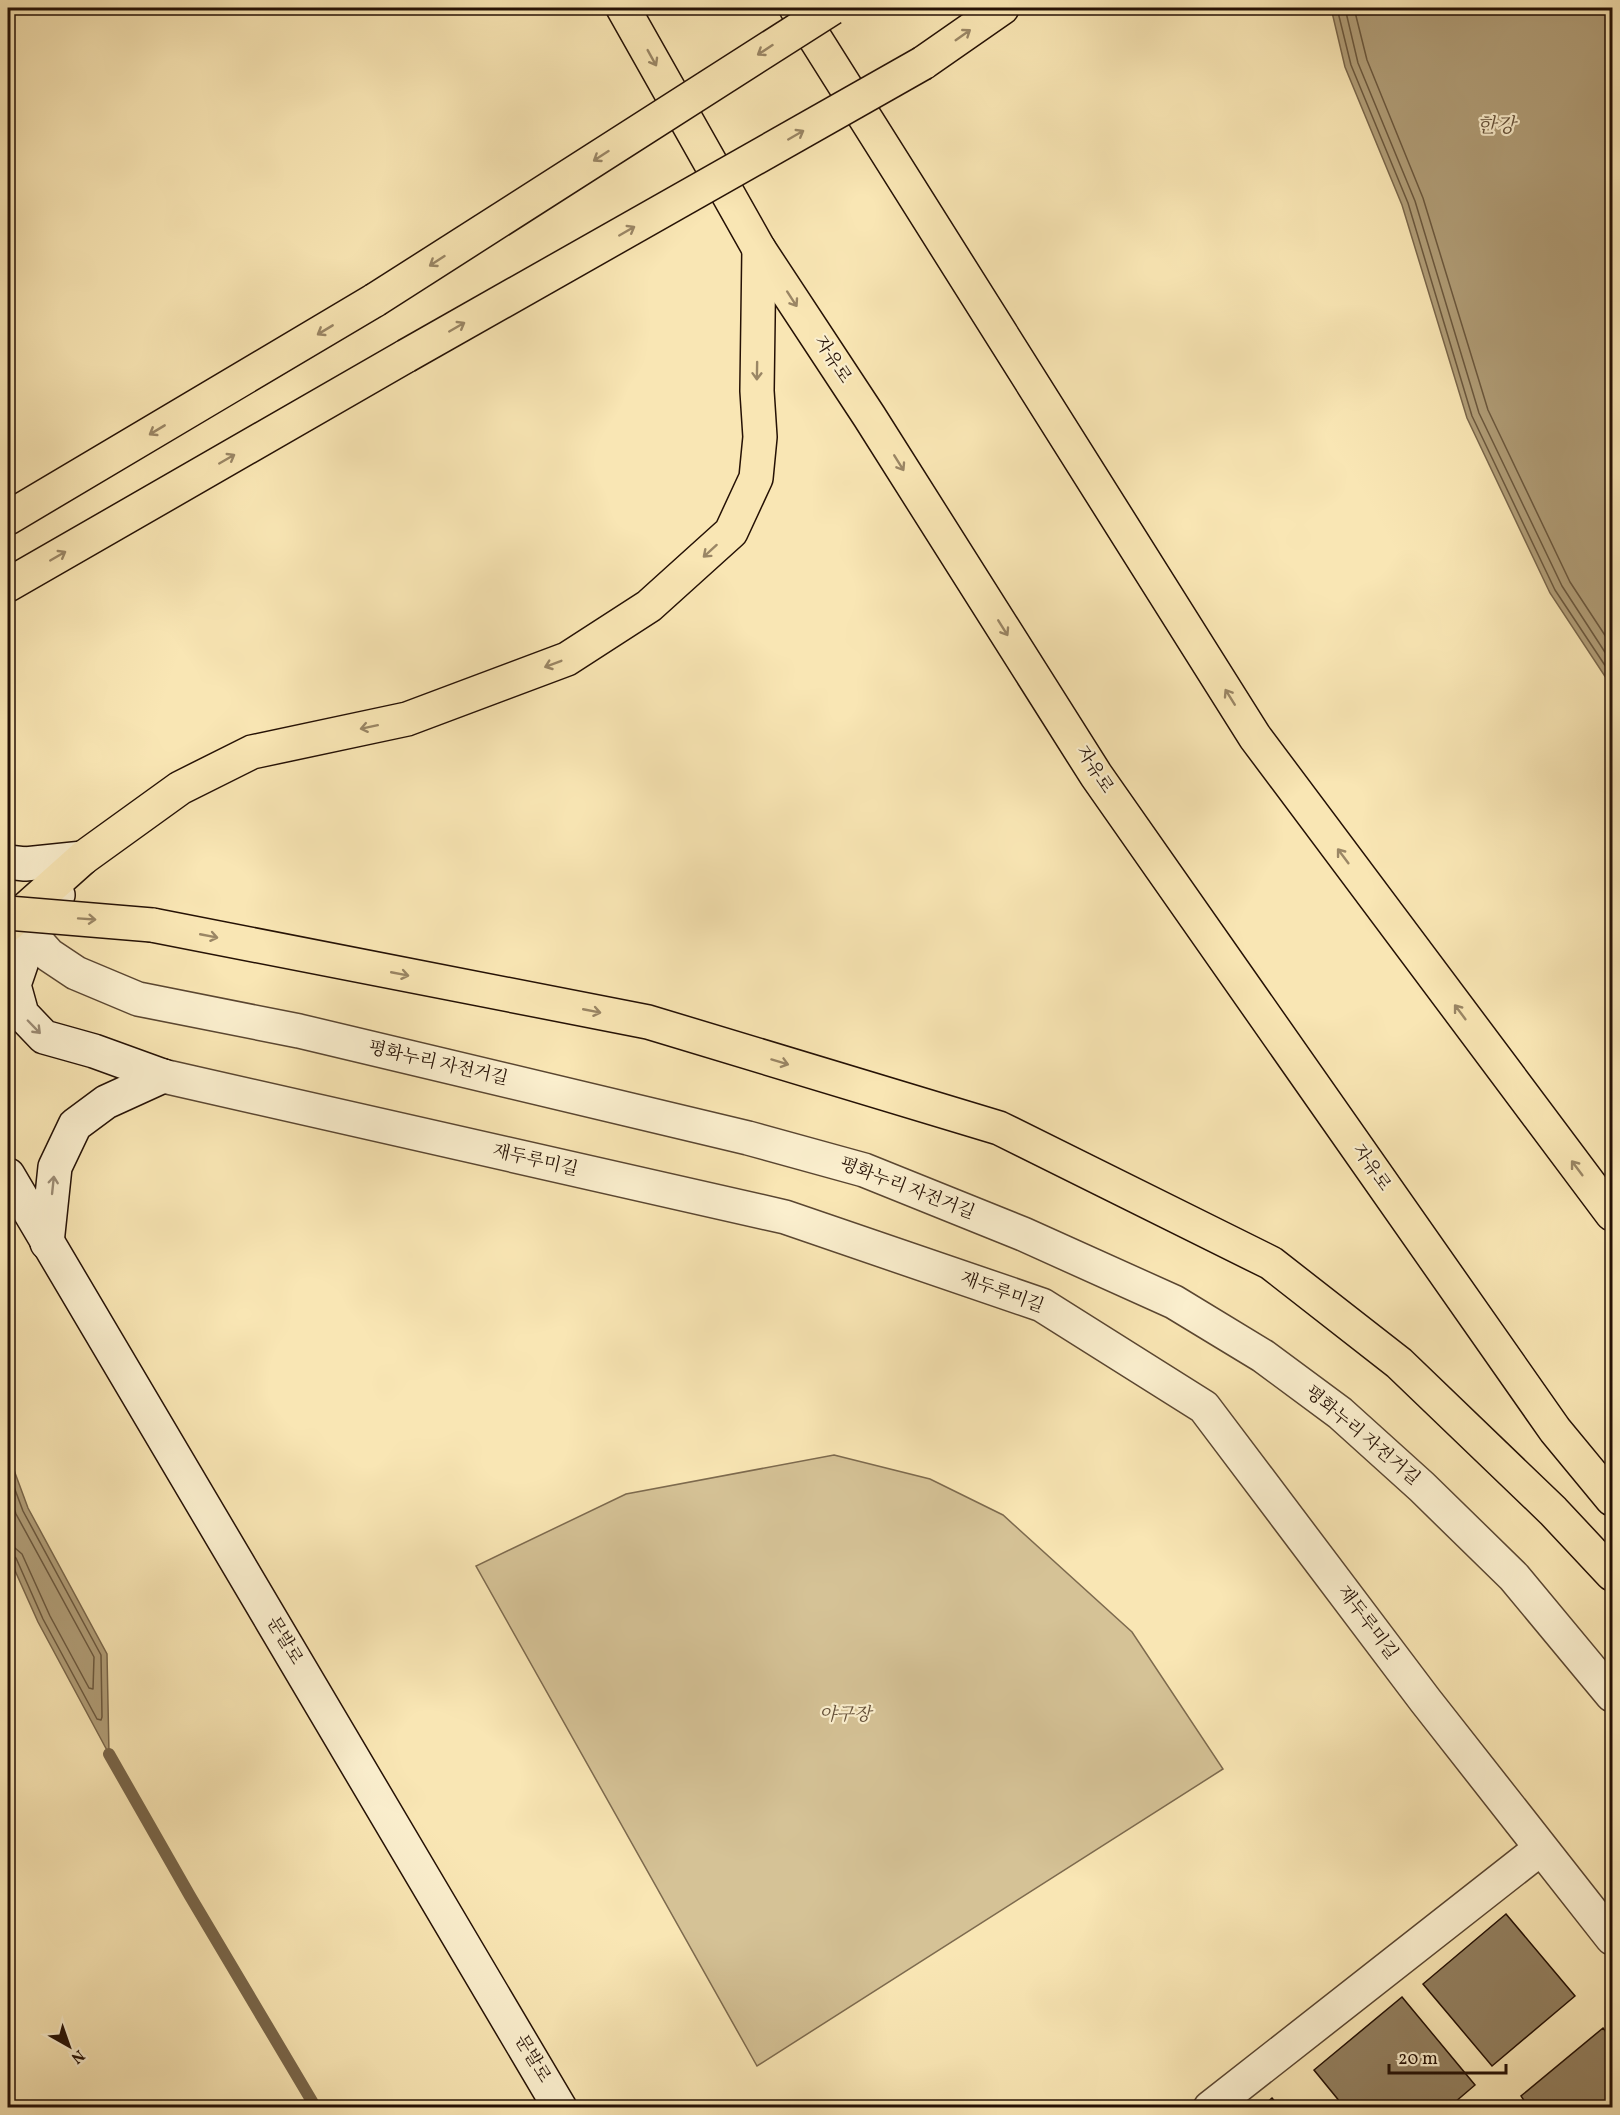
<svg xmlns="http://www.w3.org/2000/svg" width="1620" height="2115" font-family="Vollkorn,'Noto Serif KR',serif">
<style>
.green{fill:#d5c296;stroke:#7d6a4e;stroke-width:1.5}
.water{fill:#b19e78;stroke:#79664a;stroke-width:1.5}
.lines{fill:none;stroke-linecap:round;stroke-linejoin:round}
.shore{stroke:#6b583e;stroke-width:1.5}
.stream{stroke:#79664a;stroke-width:12}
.building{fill:#938060;stroke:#251105;stroke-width:1.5}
.street-casing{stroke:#5a4631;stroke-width:36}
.secondary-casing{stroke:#251105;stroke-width:36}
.highway-casing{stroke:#251105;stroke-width:36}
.street{stroke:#fbefce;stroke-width:33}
.secondary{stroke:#fbefce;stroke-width:33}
.highway{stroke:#f9e6b4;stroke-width:33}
.highway-bridge-casing{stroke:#251105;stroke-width:36;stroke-linecap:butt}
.highway-bridge{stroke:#f9e6b4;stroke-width:33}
.oneway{stroke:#9a8665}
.oneway2{stroke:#9b8b74}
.labels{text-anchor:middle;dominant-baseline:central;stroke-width:4.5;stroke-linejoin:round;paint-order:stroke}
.street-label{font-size:18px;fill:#251105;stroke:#fbefce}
.park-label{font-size:18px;font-style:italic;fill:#634f38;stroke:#fbefce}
.water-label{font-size:20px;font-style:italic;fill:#645039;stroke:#fbefce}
</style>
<rect width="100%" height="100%" fill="#f9e6b4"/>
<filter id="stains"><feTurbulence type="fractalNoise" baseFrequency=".00333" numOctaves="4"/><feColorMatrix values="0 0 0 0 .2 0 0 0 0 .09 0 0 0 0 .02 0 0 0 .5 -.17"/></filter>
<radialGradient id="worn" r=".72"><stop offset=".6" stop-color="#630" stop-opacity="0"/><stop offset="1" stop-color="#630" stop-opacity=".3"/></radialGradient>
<!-- green -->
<path class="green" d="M834 1455 930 1479 1003 1515 1132 1632 1223 1769 757 2066 476 1566 626 1494Z"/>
<!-- water -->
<g class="water">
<path d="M1331 8H1612V687L1550 593 1467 418 1402 205 1345 67Z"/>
<path d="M8 1454 28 1508 107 1654 109 1754 38 1622 8 1555Z"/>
</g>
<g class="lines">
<!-- shore -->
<g class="shore">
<path d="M1337 8 1351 65 1408 203 1472 416 1555 590 1612 676"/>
<path d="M1345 8 1358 63 1415 201 1479 413 1562 586 1612 663"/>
<path d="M1354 8 1367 60 1423 198 1488 410 1570 582 1612 646"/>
<path d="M8 1471 23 1511 101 1655 102 1717 101 1720 97 1719 43 1619 16 1558 12 1555H8"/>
<path d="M8 1492 16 1514 94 1657 93 1689 89 1688 50 1616 22 1554 15 1548 8 1547"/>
</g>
<!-- stream -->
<path class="stream" d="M109 1754 190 1896 316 2108"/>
</g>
<!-- building -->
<g class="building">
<path d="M1506 1914 1575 1996 1492 2066 1423 1984Z"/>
<path d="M1402 1997 1475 2085 1448 2108H1345L1314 2070Z"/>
<path d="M1603 2028 1612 2040V2108H1524L1527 2105 1521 2096Z"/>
<path d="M1272 2098 1280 2108H1261Z"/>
</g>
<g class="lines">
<!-- street casing -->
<g class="street-casing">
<g id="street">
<path d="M31 935 49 955 76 973 138 999 299 1031 748 1138 864 1170 1023 1234 1174 1302 1263 1356 1340 1413 1422 1487 1514 1577 1612 1695"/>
<path d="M163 1076 785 1217 1042 1305 1204 1407 1425 1700 1612 1938"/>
<path d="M1210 2108 1540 1849"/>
</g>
</g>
<!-- secondary casing -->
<g class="secondary-casing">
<g id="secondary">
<path d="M8 862 25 864 83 858"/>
<path d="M58 895 31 935 14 985 22 1014 44 1037 94 1051 163 1076"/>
<path d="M8 1175 560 2108"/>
<path d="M47 1243 55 1167 75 1125 106 1102 163 1076"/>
</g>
</g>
<!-- highway casing -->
<g class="highway-casing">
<g id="highway">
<path d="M623 8 759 249 869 416 1096 775 1555 1430 1612 1499"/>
<path d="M796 8 1255 737 1612 1214"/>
<path d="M923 63 1002 8"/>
<path d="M8 518 375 300"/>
<path d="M8 585 406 356"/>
<path d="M8 925 83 858 180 788 252 752 407 719 567 659 649 606 731 532 756 478 760 437 757 391 759 249"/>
<path d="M152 925 648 1022 999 1128 1271 1263 1399 1363 1553 1511 1612 1574"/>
</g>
</g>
<!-- street -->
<use href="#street" class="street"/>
<!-- secondary -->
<use href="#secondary" class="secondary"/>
<!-- highway -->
<use href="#highway" class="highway"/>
<!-- highway-bridge casing -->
<g class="highway-bridge-casing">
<g id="highway-bridge">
<path d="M375 300 832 8"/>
<path d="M406 356 923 63"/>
<path d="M8 913 152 925"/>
</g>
</g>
<!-- highway-bridge -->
<use href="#highway-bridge" class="highway-bridge"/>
</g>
<!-- one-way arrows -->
<defs><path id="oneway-shaft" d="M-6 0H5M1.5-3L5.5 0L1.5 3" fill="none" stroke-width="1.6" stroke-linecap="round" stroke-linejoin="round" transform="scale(1.5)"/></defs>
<g class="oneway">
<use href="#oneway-shaft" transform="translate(963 35) rotate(-35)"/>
<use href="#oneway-shaft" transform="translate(765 50) rotate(147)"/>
<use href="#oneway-shaft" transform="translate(652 58) rotate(61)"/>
<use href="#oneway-shaft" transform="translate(796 135) rotate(-30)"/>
<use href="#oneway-shaft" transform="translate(601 156) rotate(147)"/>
<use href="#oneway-shaft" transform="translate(627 231) rotate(-30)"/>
<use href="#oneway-shaft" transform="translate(437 261) rotate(147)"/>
<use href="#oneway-shaft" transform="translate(792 299) rotate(57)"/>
<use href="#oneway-shaft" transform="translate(457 327) rotate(-30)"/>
<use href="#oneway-shaft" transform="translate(325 330) rotate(149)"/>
<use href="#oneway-shaft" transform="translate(757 371) rotate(91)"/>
<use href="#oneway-shaft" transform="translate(157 430) rotate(149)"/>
<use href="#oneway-shaft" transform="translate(227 459) rotate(-30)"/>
<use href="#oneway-shaft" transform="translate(899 463) rotate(58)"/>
<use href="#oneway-shaft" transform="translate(710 551) rotate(138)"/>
<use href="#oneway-shaft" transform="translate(58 556) rotate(-30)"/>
<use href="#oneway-shaft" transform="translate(1003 628) rotate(58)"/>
<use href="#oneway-shaft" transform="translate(553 664) rotate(159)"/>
<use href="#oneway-shaft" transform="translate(1230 697) rotate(-122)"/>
<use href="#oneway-shaft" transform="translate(369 727) rotate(168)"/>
<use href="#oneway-shaft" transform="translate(1343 856) rotate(-127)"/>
<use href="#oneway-shaft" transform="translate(87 919) rotate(4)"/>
<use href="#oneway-shaft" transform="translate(209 936) rotate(11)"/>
<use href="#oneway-shaft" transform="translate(400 974) rotate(11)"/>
<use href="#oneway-shaft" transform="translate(592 1011) rotate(11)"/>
<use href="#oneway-shaft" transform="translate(1460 1012) rotate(-127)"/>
<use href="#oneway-shaft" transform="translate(780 1062) rotate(17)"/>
<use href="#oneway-shaft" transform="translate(1577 1168) rotate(-127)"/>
</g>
<g class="oneway2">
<use href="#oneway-shaft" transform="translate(34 1027) rotate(46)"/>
<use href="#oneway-shaft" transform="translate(53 1185) rotate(-84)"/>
</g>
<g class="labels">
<!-- street labels -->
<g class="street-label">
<text transform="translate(832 360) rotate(57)">자유로</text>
<text transform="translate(1094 770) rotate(57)">자유로</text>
<text transform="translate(438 1064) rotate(13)">평화누리 자전거길</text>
<text transform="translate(535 1161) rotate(13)">재두루미길</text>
<text transform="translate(1371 1168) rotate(55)">자유로</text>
<text transform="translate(907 1189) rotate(21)">평화누리 자전거길</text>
<text transform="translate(1002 1293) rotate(20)">재두루미길</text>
<text transform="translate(1362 1436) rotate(40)">평화누리 자전거길</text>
<text transform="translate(1367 1623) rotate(53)">재두루미길</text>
<text transform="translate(284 1641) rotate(59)">문발로</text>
<text transform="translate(532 2059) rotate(59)">문발로</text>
</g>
<!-- park labels -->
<g class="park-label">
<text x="845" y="1715">야구장</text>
</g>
<!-- water labels -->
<g class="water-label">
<text x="1496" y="127">한강</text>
</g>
</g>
<!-- margin -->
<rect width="1620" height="2115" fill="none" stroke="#f9e6b4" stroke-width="30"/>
<rect x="9" y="9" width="1602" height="2097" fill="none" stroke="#251105" stroke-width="3"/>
<rect x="15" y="15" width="1590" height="2085" fill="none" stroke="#251105" stroke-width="1.5"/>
<!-- north arrow -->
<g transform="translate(69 2046) rotate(140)" stroke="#fbefce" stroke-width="4.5" paint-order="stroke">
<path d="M0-4.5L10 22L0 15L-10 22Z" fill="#251105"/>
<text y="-9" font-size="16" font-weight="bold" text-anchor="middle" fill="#251105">N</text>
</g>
<!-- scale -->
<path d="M1389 2064v9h117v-9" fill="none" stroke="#251105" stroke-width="3"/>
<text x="1398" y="2064" font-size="18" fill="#251105" stroke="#fbefce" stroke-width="4.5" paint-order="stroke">20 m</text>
<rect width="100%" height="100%" filter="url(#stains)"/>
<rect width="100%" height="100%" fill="url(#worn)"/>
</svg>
